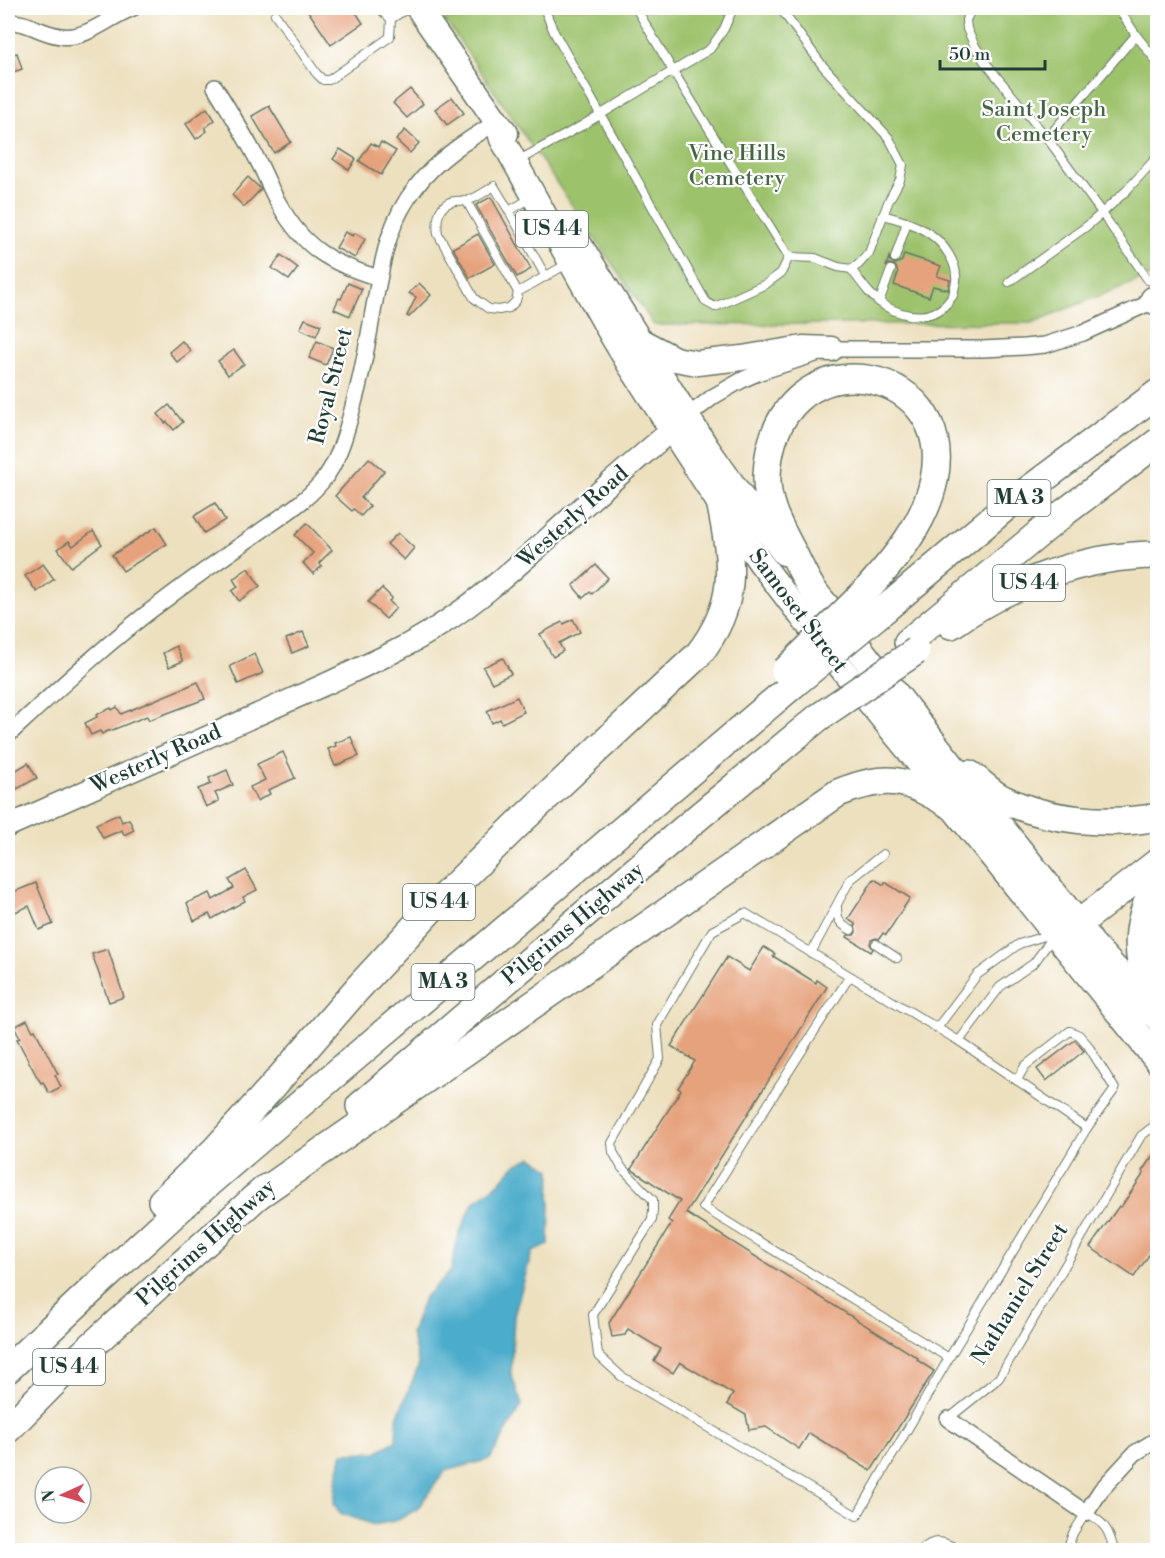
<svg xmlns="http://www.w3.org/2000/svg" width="1165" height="1558" font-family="'Libre Bodoni',serif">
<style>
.green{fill:#9dc26c;stroke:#5e8050;stroke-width:1.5}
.water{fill:#4caccb;stroke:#367480;stroke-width:1.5}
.building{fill:#e6a27d}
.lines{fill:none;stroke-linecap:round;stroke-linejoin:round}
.lane-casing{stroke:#677665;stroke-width:10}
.street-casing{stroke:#677665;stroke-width:18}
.secondary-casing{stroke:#677665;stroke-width:24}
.primary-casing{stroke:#677665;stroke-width:27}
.highway-casing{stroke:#677665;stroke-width:30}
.lane{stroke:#fff;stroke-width:8}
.street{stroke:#fff;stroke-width:15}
.secondary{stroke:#fff;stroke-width:21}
.primary{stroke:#fff;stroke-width:24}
.highway{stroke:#fff;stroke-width:27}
.highway-bridge-casing{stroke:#677665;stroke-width:30;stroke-linecap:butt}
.highway-bridge{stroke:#fff;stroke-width:27}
.labels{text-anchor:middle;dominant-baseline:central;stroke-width:4.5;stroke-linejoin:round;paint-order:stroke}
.shield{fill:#fff;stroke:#627771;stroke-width:1.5}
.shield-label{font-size:21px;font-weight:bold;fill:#1f3d34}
.park-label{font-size:22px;fill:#456545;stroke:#fff}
.street-label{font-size:22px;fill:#1f3d34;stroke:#fff}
</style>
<rect width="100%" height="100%" fill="#fff"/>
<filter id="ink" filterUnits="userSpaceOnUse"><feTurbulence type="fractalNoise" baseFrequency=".0167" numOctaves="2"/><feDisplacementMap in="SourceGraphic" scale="12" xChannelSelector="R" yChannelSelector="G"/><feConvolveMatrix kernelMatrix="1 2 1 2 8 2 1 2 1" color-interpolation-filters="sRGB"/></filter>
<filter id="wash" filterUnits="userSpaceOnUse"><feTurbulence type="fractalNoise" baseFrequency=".008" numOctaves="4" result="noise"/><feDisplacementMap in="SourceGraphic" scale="24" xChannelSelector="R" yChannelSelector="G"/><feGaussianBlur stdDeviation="1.35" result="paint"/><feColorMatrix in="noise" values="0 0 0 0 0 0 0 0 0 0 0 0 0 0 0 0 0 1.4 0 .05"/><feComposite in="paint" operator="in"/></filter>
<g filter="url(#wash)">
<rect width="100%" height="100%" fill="#ede0bf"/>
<!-- green -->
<path class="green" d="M437 8H1157V273L1031 323 654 325Z"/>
<!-- water -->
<path class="water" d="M532 1157 551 1170 549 1245 532 1252 514 1316 511 1374 522 1405 490 1459 445 1471 417 1509 398 1520 374 1525 340 1513 334 1504 336 1482 343 1453 376 1452 396 1441 397 1418 419 1365 411 1333 424 1298 451 1271 458 1237 473 1203 499 1183 515 1165Z"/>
<g id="blocks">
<!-- building -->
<g class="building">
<path d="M306 8H353L363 23 331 45Z"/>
<path d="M17 53 22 69 8 74V56Z"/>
<path d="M410 89 423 104 407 118 393 103Z"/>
<path d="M452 97 464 113 447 125 435 109Z"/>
<path d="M269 106 291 142 274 153 252 116Z"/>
<path d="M207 108 215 120 205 128 207 131 196 139 186 124Z"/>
<path d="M405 130 419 143 410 153 396 140Z"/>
<path d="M381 142 396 151 381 175 359 161 371 143 378 147Z"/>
<path d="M340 149 356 159 349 170 333 159Z"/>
<path d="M248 177 261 189 244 207 232 195Z"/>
<path d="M491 197 531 269 517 277 476 205Z"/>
<path d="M345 232 353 236 355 233 365 239 355 258 336 248Z"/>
<path d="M478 234 495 264 470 278 453 248Z"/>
<path d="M904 254 941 266 937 276 950 280 948 290 933 286 929 297 894 285 898 273 896 267 894 265 889 264 886 267 889 257 890 261 896 264 902 261Z"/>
<path d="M281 255 298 268 289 280 272 268Z"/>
<path d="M348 283 362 289 350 316 334 309 339 298 341 299Z"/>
<path d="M419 283 431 295 409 317 407 316 416 297 409 293Z"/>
<path d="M305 319 321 325 316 336 300 329Z"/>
<path d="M182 341 191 351 177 362 169 352Z"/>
<path d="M317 341 333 348 326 365 309 358Z"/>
<path d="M234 350 244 364 228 375 218 361Z"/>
<path d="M169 405 183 422 174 430 167 422 165 423 158 414Z"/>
<path d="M369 458 384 471 361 498 370 506 361 516 354 509 352 511 335 496Z"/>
<path d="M215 503 225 520 204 533 194 516Z"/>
<path d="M307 523 332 550 319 563 322 566 313 574 303 563 313 553 295 535Z"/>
<path d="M156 527 167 544 123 571 112 555Z"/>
<path d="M93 531 102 544 71 567 58 549 69 541 73 546Z"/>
<path d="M398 533 414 548 404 560 387 544Z"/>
<path d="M43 564 54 579 37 592 25 576Z"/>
<path d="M596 565 608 578 592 594 590 592 583 598 573 586Z"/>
<path d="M248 568 260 586 239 601 232 591 238 587 233 579Z"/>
<path d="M382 588 392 598 389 601 396 608 386 619 368 602Z"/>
<path d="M573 619 580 632 559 643 563 651 553 657 540 634 562 622 564 624Z"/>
<path d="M303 632 309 646 292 653 286 639Z"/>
<path d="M176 646 183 661 169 667 163 653Z"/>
<path d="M254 654 263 673 238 684 230 666Z"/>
<path d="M503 658 511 674 492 683 483 667Z"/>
<path d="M198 682 205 699 149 720 147 716 110 731V730L102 734 100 731 91 735 85 723 97 717 96 715 111 708 112 710 117 707 121 714Z"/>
<path d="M517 697 524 712 502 723 500 719 492 723 487 711Z"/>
<path d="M351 737 359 756 335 766 328 749 336 746 335 743Z"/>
<path d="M283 752 295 778 268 790 270 794 257 801 250 787 265 780 257 764Z"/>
<path d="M28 763 37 778 17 789 16 787 8 792V775Z"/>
<path d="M227 770 233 785 215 793 219 801 206 807 198 789 211 784 209 778Z"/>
<path d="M119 814 122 822 129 819 134 830 124 835 122 830 103 838 96 824Z"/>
<path d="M246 870 257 890 243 897 245 901 212 919 209 914 194 921 187 903 210 893 213 900 234 888 229 880Z"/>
<path d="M874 879 884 885 885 882 910 898 886 935 883 933 879 939 876 938 871 940 870 944 873 949 871 952 847 937 848 935H854L856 932 855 924 848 919Z"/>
<path d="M36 883 53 924 39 930 29 906 8 915V894Z"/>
<path d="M764 947 775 954 773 956 816 983 817 980 827 987 686 1213 918 1358 917 1360 934 1371 871 1471 809 1433 799 1449 766 1427 749 1430 746 1415 727 1404 733 1394 680 1362 673 1373 654 1361 661 1349 628 1329 625 1335 612 1337 609 1323 672 1223 668 1220 680 1201 631 1169 681 1090 678 1088 695 1061 671 1046 727 957 749 971Z"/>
<path d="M108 949 124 997 109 1002 92 954Z"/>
<path d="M27 1020 33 1031 35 1030 58 1074 55 1075 61 1087 49 1093 43 1082 41 1083 36 1075 17 1039 20 1038 14 1027Z"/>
<path d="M1075 1040 1084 1051 1046 1081 1037 1069Z"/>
<path d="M1158 1148V1256L1151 1252 1134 1277 1090 1247 1119 1206 1121 1207 1144 1173 1142 1171Z"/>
</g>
</g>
</g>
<g filter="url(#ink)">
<use href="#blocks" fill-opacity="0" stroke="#677665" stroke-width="1.5"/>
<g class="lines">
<!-- lane casing -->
<g class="lane-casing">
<g id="lane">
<path d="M379 8 391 19"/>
<path d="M544 8 554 32 706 302 715 307 766 284 781 273 789 257 815 258 838 267 851 269 858 265 869 253 889 200 900 180 903 165 889 138 822 65 780 8"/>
<path d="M733 8 724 29 710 49 673 71 789 257"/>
<path d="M972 8 966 20 967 29 974 44 984 61 1047 138 1102 213 1126 191 1158 156"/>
<path d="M1118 8 1136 35"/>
<path d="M275 14 316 73 323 80H329L390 37 391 19 408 8"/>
<path d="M1047 138 1136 35 1158 63"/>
<path d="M523 158 583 125 673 71 636 8"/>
<path d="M533 197 509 211 494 186C486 191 478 197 469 200 465 202 460 200 455 201 438 203 436 220 438 234L474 298 479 302 489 309 499 310 509 308 516 301 518 292 567 264"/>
<path d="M467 202 518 292"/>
<path d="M509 211 546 277"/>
<path d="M895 258 907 222"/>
<path d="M851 269C861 282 870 297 885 306 906 318 936 322 951 298 953 297 954 292 954 290 955 286 957 280 956 276 956 262 944 245 934 237 919 225 901 220 883 215"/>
<path d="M1009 282 1087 226 1102 213 1148 280"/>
<path d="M879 302 891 270"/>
<path d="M837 906C837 919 839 924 851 930"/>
<path d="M876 944 897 958"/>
<path d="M811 953 850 880 883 854"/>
<path d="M850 976 745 913 712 931 657 1025 660 1059 612 1143 613 1152 622 1168 653 1200V1210L652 1220 593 1315 598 1355 621 1376 857 1516 949 1358 1087 1128 959 1041 850 976 808 1041 703 1207 949 1358"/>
<path d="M937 1028 977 975 1019 944 1051 934"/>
<path d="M959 1041 1000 987 1034 963 1052 938"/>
<path d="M1017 1080 1025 1066 1070 1031 1079 1035 1087 1044 1115 1089 1087 1128"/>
<path d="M948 1419 999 1378 1141 1136 1158 1123"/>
<path d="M921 1550C937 1536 944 1543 961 1550"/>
<path d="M1067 1550 1073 1533 1086 1513C1105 1522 1109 1531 1114 1550"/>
</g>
</g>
<!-- street casing -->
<g class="street-casing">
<g id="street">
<path d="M8 22C28 21 41 34 61 36 87 40 110 16 133 8"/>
<path d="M215 87C230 112 246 137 259 163 266 176 271 191 279 204 304 249 332 264 379 278"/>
<path d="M688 416 714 396 744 379 760 372 831 349H982L1024 347 1045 345 1083 333 1158 299"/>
<path d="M8 735C59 688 110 640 166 599 196 576 227 555 258 533 283 515 309 500 327 475 342 452 348 425 355 399 364 367 369 333 375 301 383 259 388 222 416 187 437 159 467 140 497 122"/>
<path d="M948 1419 1086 1513 1101 1490 1135 1453 1158 1439"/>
</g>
</g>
<!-- secondary casing -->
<g class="secondary-casing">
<path id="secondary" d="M8 826 326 684C364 666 404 649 439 626 486 596 525 559 566 522 604 487 644 454 683 420"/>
</g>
<!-- primary casing -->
<g class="primary-casing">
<g id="primary">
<path d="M418 8 497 122 506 133"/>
<path d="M497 122 502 139 611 334 629 364 721 506 760 562 839 665 952 804"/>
<path d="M570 229 707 448 743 499 784 553"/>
<path d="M641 341 675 359 697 363 742 358 803 348 831 349"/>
</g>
</g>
<!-- highway casing -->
<g class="highway-casing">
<g id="highway">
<path d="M1154 300 1158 299"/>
<path d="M865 592C894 560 925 524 934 480 959 360 774 331 767 475 766 504 778 524 791 549 797 560 802 572 809 584 816 596 827 607 836 619 854 642 872 666 891 689 952 768 1015 846 1078 924L1091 944 1158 1017"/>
<path d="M885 609 1007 506 1158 393"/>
<path d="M951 625C1010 583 1084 555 1158 555"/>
<path d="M908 642 1065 512 1158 442"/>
<path d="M969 774C981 782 990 793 1003 799 1047 821 1110 826 1158 817"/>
<path d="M1062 930 1078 924 1158 862"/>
<path d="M1156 1009C1153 995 1146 982 1142 968 1135 938 1142 908 1158 881"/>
<path d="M360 1106 697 818 819 717"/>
<path d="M253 1199 838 793C890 772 908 780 954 807L1158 1060"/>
<path d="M162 1201 215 1150 273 1086 358 988 431 909 523 819 698 655C738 604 733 566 721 506"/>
<path d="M8 1369 96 1286 196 1194 333 1076 794 684"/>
<path d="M8 1429 77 1359 266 1188"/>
</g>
</g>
<!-- lane -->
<use href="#lane" class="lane"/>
<!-- street -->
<use href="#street" class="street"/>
<!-- secondary -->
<use href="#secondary" class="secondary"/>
<!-- primary -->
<use href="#primary" class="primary"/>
<!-- highway -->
<use href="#highway" class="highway"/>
<!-- highway-bridge casing -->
<g class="highway-bridge-casing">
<g id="highway-bridge">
<path d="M785 671 865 592"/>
<path d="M794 684 885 609"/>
<path d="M819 717 916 651"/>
</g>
</g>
<!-- highway-bridge -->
<use href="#highway-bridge" class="highway-bridge"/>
</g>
</g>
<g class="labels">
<!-- shield labels -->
<g class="shield">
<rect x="516" y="211" width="72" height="36" rx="4.5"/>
<rect x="987.5" y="480" width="63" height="36" rx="4.5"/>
<rect x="993" y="565" width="72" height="36" rx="4.5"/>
<rect x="403" y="884" width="72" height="36" rx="4.5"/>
<rect x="411.5" y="964" width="63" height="36" rx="4.5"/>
<rect x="33" y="1349" width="72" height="36" rx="4.5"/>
</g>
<g class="shield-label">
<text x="552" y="229">US 44</text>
<text x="1019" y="498">MA 3</text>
<text x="1029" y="583">US 44</text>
<text x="439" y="902">US 44</text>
<text x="443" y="982">MA 3</text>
<text x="69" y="1367">US 44</text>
</g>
<!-- park labels -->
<g class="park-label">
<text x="1044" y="109">Saint Joseph<tspan x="1044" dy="25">Cemetery</tspan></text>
<text x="737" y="153">Vine Hills<tspan x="737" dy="25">Cemetery</tspan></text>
</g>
<!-- street labels -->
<g class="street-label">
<text transform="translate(331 386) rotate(-76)">Royal Street</text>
<text transform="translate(573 517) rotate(-42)">Westerly Road</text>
<text transform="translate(798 611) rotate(53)">Samoset Street</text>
<text transform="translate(156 759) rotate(-24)">Westerly Road</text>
<text transform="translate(573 924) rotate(-40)">Pilgrims Highway</text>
<text transform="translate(206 1243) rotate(-42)">Pilgrims Highway</text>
<text transform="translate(1020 1294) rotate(-58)">Nathaniel Street</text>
</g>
</g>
<!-- margin -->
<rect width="1165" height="1558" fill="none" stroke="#fff" stroke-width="30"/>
<!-- north arrow -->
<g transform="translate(63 1495) rotate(266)"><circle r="28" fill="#ffffff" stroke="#a5b1ae" stroke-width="1.5"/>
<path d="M0-4.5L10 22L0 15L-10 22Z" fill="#d1495b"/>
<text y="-9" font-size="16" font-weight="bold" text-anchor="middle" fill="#1f3d34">N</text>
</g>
<!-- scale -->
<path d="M940 60v9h105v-9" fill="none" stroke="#1f3d34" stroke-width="3"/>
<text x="949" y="60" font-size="18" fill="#1f3d34" stroke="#ffffff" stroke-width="4.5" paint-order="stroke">50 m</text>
</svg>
